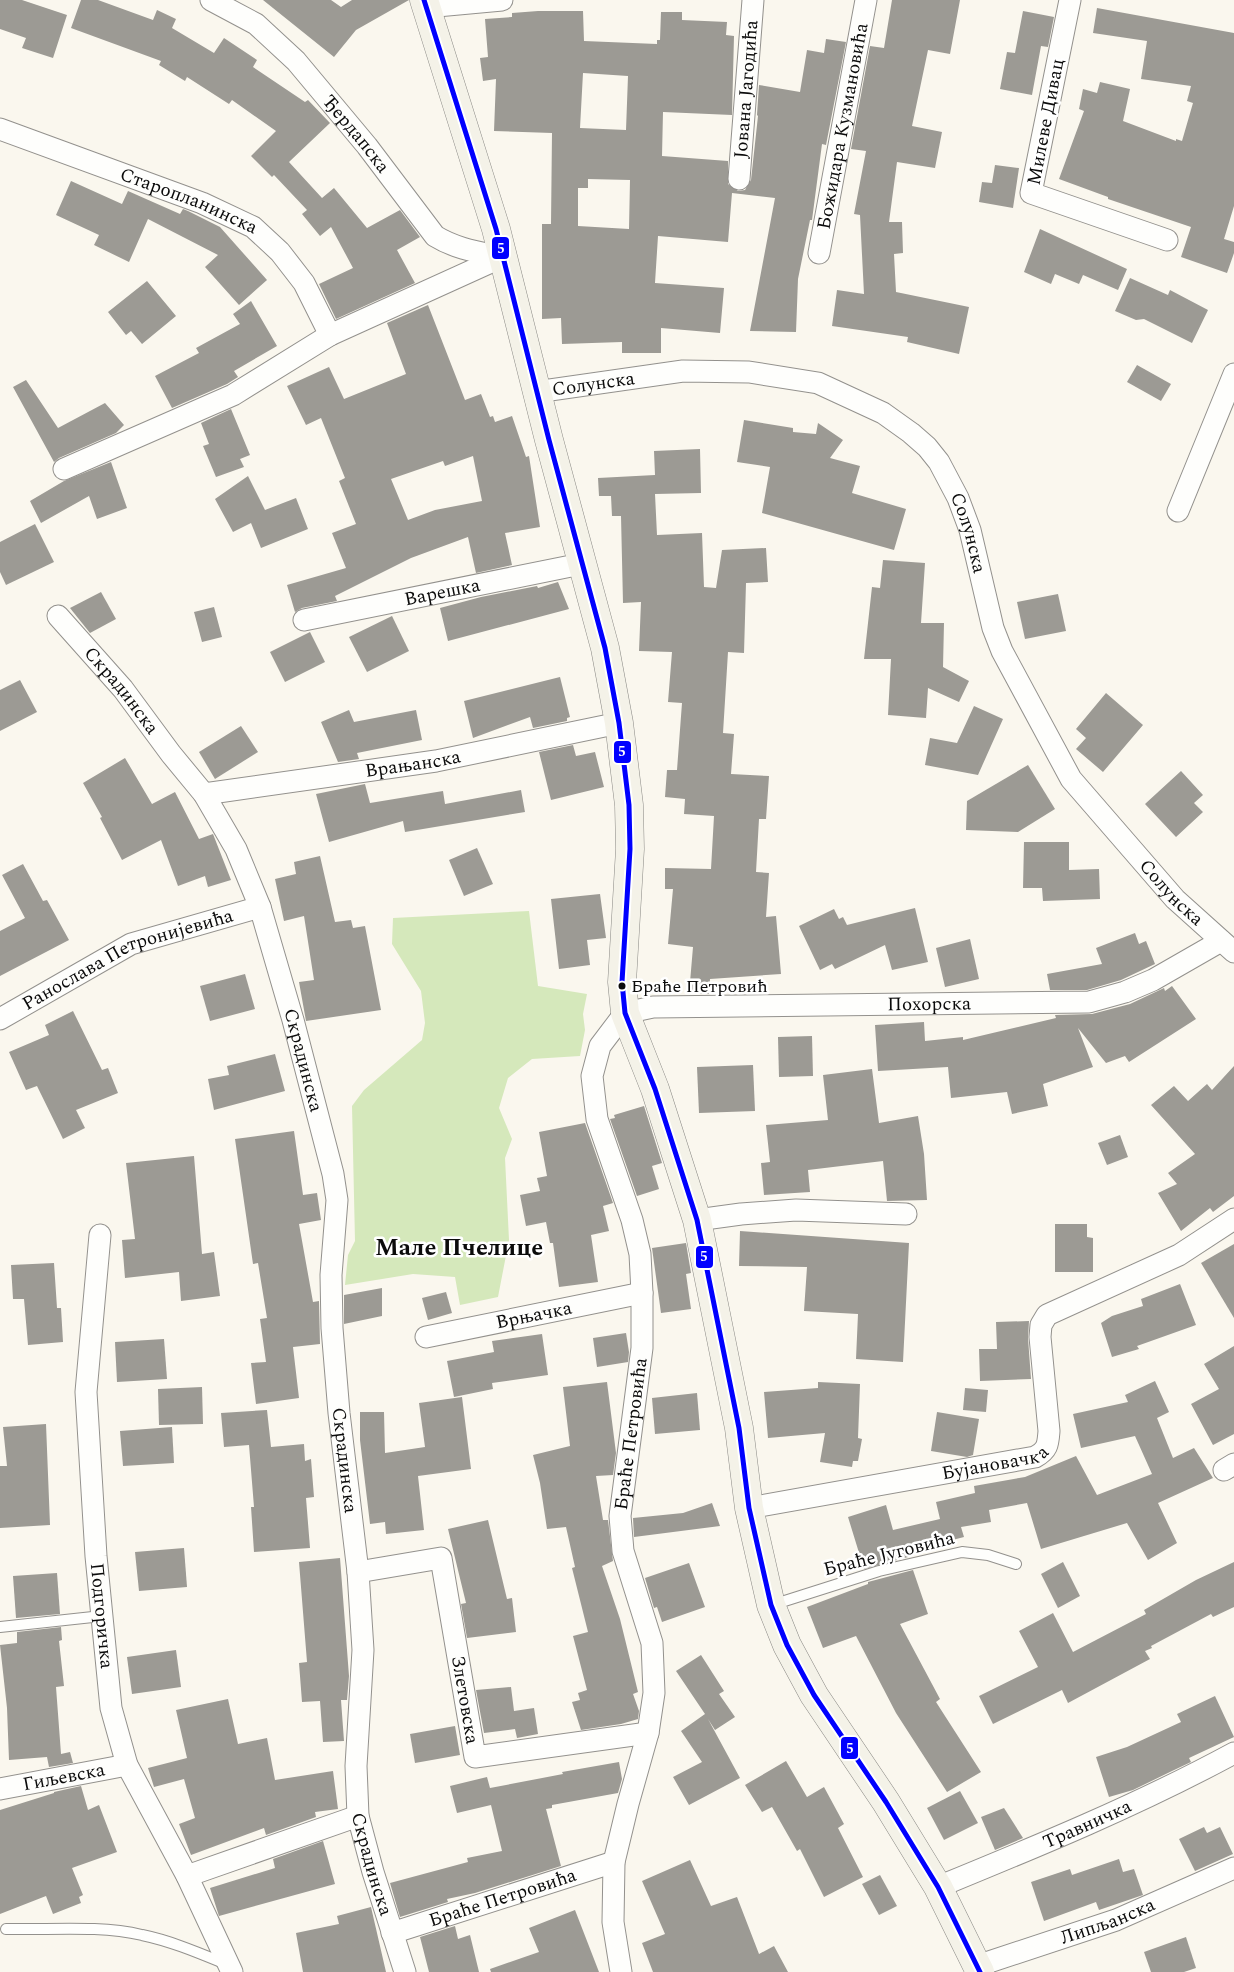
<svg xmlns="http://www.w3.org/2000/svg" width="1234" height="1972" font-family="Spectral,serif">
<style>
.forest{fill:#d5e8bb}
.building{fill:#9c9a94;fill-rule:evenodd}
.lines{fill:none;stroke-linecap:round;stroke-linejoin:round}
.lane-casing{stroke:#93918d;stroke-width:12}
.street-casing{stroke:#93918d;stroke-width:23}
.secondary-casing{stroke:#898884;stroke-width:29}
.lane{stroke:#fefefc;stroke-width:10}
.street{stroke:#fefefc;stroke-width:21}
.secondary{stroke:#f4f2e8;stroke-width:28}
.bus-1-casing{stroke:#fff;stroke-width:9}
.bus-1{stroke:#00f;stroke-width:5}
.bus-dot{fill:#0b0b0b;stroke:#fff;stroke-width:2}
.labels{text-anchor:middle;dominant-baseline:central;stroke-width:5;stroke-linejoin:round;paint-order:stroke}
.bus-label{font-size:18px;fill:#0b0b0b;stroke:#fff;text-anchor:start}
.street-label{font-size:19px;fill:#0b0b0b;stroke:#fff}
.district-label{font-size:24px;font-weight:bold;fill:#0b0b0b;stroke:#fff}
.line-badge{stroke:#fff;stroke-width:2}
.badge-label{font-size:14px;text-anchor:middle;font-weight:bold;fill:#fff}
</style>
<rect width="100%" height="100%" fill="#faf7ee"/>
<!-- forest -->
<path class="forest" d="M529 911 538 986 587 994 583 1014 585 1030 580 1056 532 1059 508 1078 499 1108 512 1139 505 1158 509 1240 498 1297 460 1305 455 1277 413 1274 345 1285 348 1255 355 1241 352 1106 364 1090 422 1040 425 1023 421 991 392 944 393 918Z"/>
<!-- building -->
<g class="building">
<path d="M0 0H22L67 15 53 58 22 48 26 38 0 29Z"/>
<path d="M81 0H98L153 20 157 10 176 19 172 28 214 53 224 38 257 60 253 67 305 102 308 100 330 123 289 162 322 198 334 188 367 228 400 210 420 237 397 250 415 283 336 319 319 284 353 268 331 227 320 236 302 214 307 210 274 175 272 177 251 156 276 131 232 100 229 104 187 77 185 81 159 65 161 61 71 28Z"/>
<path d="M263 0H331L341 7 352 0H409L356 30 334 57Z"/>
<path d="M892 0H960L950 54 928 50 912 126 942 132 935 168 897 162 889 222H902L903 253 894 254 896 292 969 307 959 354 907 342 908 337 832 326 837 290 864 294 860 215 854 214 866 151 851 149 870 46 884 48Z"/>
<path d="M1097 8 1234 33V206L1224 239 1234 242V253L1227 273 1181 257 1191 227 1108 199V197L1059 179 1084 111 1079 109 1083 89 1097 93 1100 82 1130 89 1123 121 1176 141V139L1182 141 1193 103 1187 101 1191 86 1141 79 1147 41 1093 33Z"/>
<path d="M538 11H583L584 41 657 44V40H660L661 12H682V20L727 22 726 35 734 36 732 115 663 112 662 156 728 161V184L738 191 745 190 751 180 758 116 757 115 759 85 800 92 807 50 824 53 826 39 846 42 826 145 822 144 812 220H810L798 279 796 332 750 331 775 198 732 193 728 242 658 236 655 283 724 288 720 333 661 328V353H622V342L562 344 561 318 542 319V224H551L552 133 494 131 496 79 483 81 480 58 488 57 485 19 512 17V13ZM583 73 628 76 626 130 580 128ZM588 179 630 180 629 229 578 226V188H588Z"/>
<path d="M1023 11 1054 17 1048 47 1041 46 1032 95 1000 89 1007 52 1015 53Z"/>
<path d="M995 165 1019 168 1013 208 979 202 982 182 992 183Z"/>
<path d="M71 181 122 204 128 191 180 214 183 209 188 211 220 227 267 280 239 305 205 267 218 255 148 219 129 262 94 245 99 235 56 215Z"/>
<path d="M1040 229 1127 269 1118 290 1083 275 1079 284 1055 274 1051 284 1024 272Z"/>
<path d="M1130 278 1168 295 1170 290 1208 310 1192 343 1144 319 1136 320 1115 311Z"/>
<path d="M147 281 176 316 142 344 131 331 126 335 108 312Z"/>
<path d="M251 301 277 346 234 371 238 377 227 384 172 408 155 376 199 353 196 348 240 324 233 314Z"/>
<path d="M428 305 465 400 481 394 490 417 493 416 495 422 512 416 526 457 529 456 540 527 505 533 512 565 476 573 468 537 411 558 335 596 337 601 302 608 295 612 287 585 346 568 332 533 356 524 339 481 345 478 321 418 306 425 287 386 329 367 344 399 406 374 387 323ZM473 456 482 501 435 510 408 520 391 479 443 461 445 466Z"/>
<path d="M1137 365 1171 384 1161 401 1127 382Z"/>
<path d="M26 380 58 428 105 403 124 425 116 433 59 458 54 462 13 387Z"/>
<path d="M231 409 250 455 240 459 244 467 216 477 203 446 209 444 201 423Z"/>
<path d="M744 420 793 428V432L816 434 818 423 843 440 830 458 860 466 852 493 906 509 894 550 762 513 770 467 737 462Z"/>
<path d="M700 449 701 493 655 494 657 535 702 533 704 587 716 588 722 550 766 548 768 582 746 583 744 653 728 652 723 733 734 734 731 774 769 776 766 819H759L756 872 769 873 766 917 776 916 781 974 710 979 709 994H689L693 947 668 944 673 889H665V868L711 869 714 816 684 814 685 799 665 797 667 770H677L682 703 668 702 672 652 639 651 641 602 623 603 621 516H612L611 496H599L598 478 655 475 654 451Z"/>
<path d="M111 462 127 508 97 519 89 496 41 523 30 501 64 481Z"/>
<path d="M248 476 265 510 296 498 308 529 261 548 251 523 233 532 215 499Z"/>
<path d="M35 524 54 562 6 585 0 572V542Z"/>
<path d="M883 560 925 563 921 623H944L943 667 969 681 959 702 928 688 926 718 888 715 891 659H864L872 587 880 588Z"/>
<path d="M558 582 569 609 448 641 440 608 481 597 537 586 538 588Z"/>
<path d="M101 592 116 619 90 633 70 608Z"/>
<path d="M1058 594 1066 631 1025 639 1017 602Z"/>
<path d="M214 607 222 637 202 642 194 612Z"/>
<path d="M392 616 409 651 367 672 349 637Z"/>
<path d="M310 632 325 662 285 682 270 652Z"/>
<path d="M560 677 570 717 567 718V721L533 728 530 717 473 738 464 701Z"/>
<path d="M20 680 37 712 0 731V690Z"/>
<path d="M1106 693 1143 725 1103 772 1076 749 1086 738 1076 729Z"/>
<path d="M974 706 1003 719 978 775 925 765 930 738 957 743Z"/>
<path d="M349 710 354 722 416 710 422 740 357 753 359 759 338 762 321 722Z"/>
<path d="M241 726 258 752 215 779 199 752Z"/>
<path d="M573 745 576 756 595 752 604 787 551 800 539 752Z"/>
<path d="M125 758 152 804 175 792 199 839 213 834 231 880 208 887 205 876 178 886 161 840 122 860 100 818 102 817 83 783Z"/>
<path d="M1028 765 1055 809 1018 832 966 830 967 801Z"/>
<path d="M1181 771 1203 795 1194 803 1203 812 1176 837 1145 804Z"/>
<path d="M365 784 370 803 443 791 445 804 521 790 525 812 405 832 403 821 329 842 316 794Z"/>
<path d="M1024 842H1069V870L1099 869 1100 899 1043 901 1042 888H1023Z"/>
<path d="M477 848 493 884 464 896 449 860Z"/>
<path d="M320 856 335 922 351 920 353 928 365 926 381 1010 306 1021 299 982 314 980 304 916 284 921 275 879 296 874 294 862Z"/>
<path d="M23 864 43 901 47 900 69 940 0 976V931L25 918 2 875Z"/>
<path d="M600 894 606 938 587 940 590 965 559 969 551 899Z"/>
<path d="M915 908 928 962 892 970 885 945 835 969 832 964 820 970 799 926 834 909 839 919 843 917 847 925Z"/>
<path d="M1135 933 1139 944 1146 941 1155 964 1121 980 1087 990H1050L1047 974 1102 964 1096 948Z"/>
<path d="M970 939 979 979 945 987 936 948Z"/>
<path d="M245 974 255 1009 210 1021 200 986Z"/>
<path d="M1172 986 1196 1019 1129 1062 1125 1056 1106 1063 1078 1028 1093 1067 1043 1084 1048 1106 1012 1114 1007 1092 951 1098 948 1067 878 1071 875 1025 924 1022 925 1041 963 1037V1040L1056 1018 1055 1015 1092 1014 1130 1004 1164 988 1165 991Z"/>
<path d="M73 1011 102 1070 108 1068 118 1093 76 1110 85 1128 63 1139 37 1086 26 1090 9 1052 49 1035 45 1025Z"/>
<path d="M812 1036 813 1076 779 1077 778 1037Z"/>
<path d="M275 1054 285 1091 214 1110 208 1079 229 1075 227 1066Z"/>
<path d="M753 1065 755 1111 699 1113 697 1067Z"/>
<path d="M1234 1066V1196L1213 1212 1210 1208 1181 1231 1158 1193 1177 1184 1168 1173 1195 1154 1151 1105 1174 1086 1188 1101 1207 1084 1212 1090Z"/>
<path d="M872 1069 879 1123 918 1116 924 1154 927 1200 887 1201 883 1161 808 1170 810 1192 764 1195 761 1163 770 1162 766 1125 828 1120 823 1075Z"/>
<path d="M644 1106 662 1163 652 1166 659 1189 637 1196 610 1119 615 1118 614 1115Z"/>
<path d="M585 1123 613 1203 603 1206 609 1231 591 1235 598 1282 559 1287 553 1243H550L546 1222 526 1226 520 1195 540 1191 537 1178 547 1176 539 1132Z"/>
<path d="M294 1131 303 1195 317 1193 321 1220 299 1224 313 1302 319 1301 320 1344 293 1347 299 1398 256 1404 251 1363 266 1362 260 1319 267 1318 258 1263 253 1264 235 1139Z"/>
<path d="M1120 1135 1128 1157 1107 1165 1098 1143Z"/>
<path d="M194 1156 202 1254 214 1252 220 1296 181 1301 179 1272 125 1278 122 1240 135 1239 126 1163Z"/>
<path d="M1055 1224H1087V1237L1093 1238V1272H1055Z"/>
<path d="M740 1231 909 1243 903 1362 856 1359 858 1314 804 1311 807 1267 739 1266Z"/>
<path d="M686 1243 691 1273 686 1274 691 1309 661 1313 652 1248Z"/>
<path d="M1234 1244V1318L1201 1263Z"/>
<path d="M54 1263 57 1308H61L63 1342 28 1345 24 1299H13L11 1265Z"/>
<path d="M1180 1284 1196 1325 1137 1346 1139 1349 1112 1357 1101 1323 1112 1316 1143 1306 1141 1299Z"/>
<path d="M382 1288V1316L344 1324V1295Z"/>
<path d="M446 1292 452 1313 428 1320 422 1298Z"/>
<path d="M1029 1321 1028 1338 1031 1379 980 1381 979 1349H997L996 1322Z"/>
<path d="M626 1333 629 1352 628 1362 597 1367 593 1338Z"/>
<path d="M542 1334 548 1375 492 1383 493 1389 454 1397 447 1361 494 1352 492 1341Z"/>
<path d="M164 1339 167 1379 117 1382 115 1342Z"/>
<path d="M1234 1346V1434L1213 1445 1191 1404 1219 1389 1204 1364Z"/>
<path d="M1155 1381 1169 1412 1157 1418 1173 1458 1194 1448 1213 1478 1158 1503 1177 1543 1148 1560 1127 1523 1041 1549 1027 1503 989 1510 991 1522 961 1527 964 1537 906 1552 908 1557 864 1569 848 1517 886 1505 893 1530 940 1519 936 1502 975 1493 974 1486 1025 1477 1076 1456 1097 1495 1152 1474 1135 1436 1081 1448 1073 1414 1128 1402 1125 1395Z"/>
<path d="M607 1382 616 1453 613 1475 596 1476 603 1520H608L613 1561 602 1566 620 1619 638 1692 633 1694 639 1711 638 1719 621 1724 581 1730 572 1702 580 1700 578 1693 587 1690 573 1636 588 1632 572 1568 575 1567 566 1527 547 1529 540 1483 533 1455 570 1446 563 1387Z"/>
<path d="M818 1382 860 1384 858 1438 862 1439 858 1461H853L852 1467 820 1462 825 1433 768 1438 764 1392 818 1388Z"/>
<path d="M202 1387 203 1424 159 1425 158 1389Z"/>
<path d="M965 1388 988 1390 986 1412 963 1410Z"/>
<path d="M697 1393 700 1430 655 1434 652 1398Z"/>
<path d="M462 1397 471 1469 418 1476 424 1530 386 1534 385 1522 370 1524 360 1440V1412H384L385 1453 425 1447 419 1403Z"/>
<path d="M267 1410 271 1447 304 1444 305 1461 311 1459 314 1497 306 1498 310 1548 254 1552 251 1507H254L249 1445 224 1447 221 1413Z"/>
<path d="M937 1412 979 1419 973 1455 967 1457 931 1451Z"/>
<path d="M46 1424 50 1525 0 1528V1466H7L3 1427Z"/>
<path d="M172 1427 174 1463 123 1466 120 1431Z"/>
<path d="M712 1503 720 1526 634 1537 633 1518 683 1513Z"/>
<path d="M488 1520 507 1599 512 1598 516 1632 467 1638 461 1604 466 1603 448 1529Z"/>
<path d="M184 1548 187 1587 139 1591 135 1552Z"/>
<path d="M340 1558 349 1676 347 1700H341L344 1741 323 1742 320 1701 302 1702 299 1663 307 1662 299 1562Z"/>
<path d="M1063 1562 1080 1596 1058 1608 1041 1574Z"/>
<path d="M1234 1562V1607L1213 1617 1211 1614 1151 1646 1152 1648 1145 1651 1150 1659 1068 1703 1062 1690 993 1724 979 1696 1038 1667 1019 1631 1053 1613 1073 1652 1146 1614 1144 1610 1196 1580Z"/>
<path d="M689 1563 705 1607 662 1622 657 1607 654 1608 645 1578Z"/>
<path d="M913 1570 928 1614 900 1624 940 1699 936 1702 981 1772 947 1792 896 1713 856 1636 823 1648 807 1607 868 1584V1582Z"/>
<path d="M57 1573 60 1614 16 1618 13 1576Z"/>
<path d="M61 1627 62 1640 59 1641 64 1686 56 1687 61 1754 70 1752 73 1763 49 1767 47 1757 9 1760 7 1708 0 1645 17 1643V1632Z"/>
<path d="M176 1650 181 1687 132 1694 127 1657Z"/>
<path d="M701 1655 724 1691 719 1694 735 1717 715 1730 708 1719 740 1778 689 1805 673 1777 702 1762 681 1731 705 1714 676 1671Z"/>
<path d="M511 1687 514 1711 534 1708 538 1734 517 1738 515 1729 484 1733 476 1690Z"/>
<path d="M1215 1696 1234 1737 1189 1758 1191 1762 1172 1771 1133 1790 1109 1797 1096 1757 1127 1747 1181 1722 1177 1714Z"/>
<path d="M228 1699 238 1744 267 1738 275 1780 333 1771 338 1809 315 1812 316 1817 266 1835 264 1828 191 1855 179 1824 195 1818 184 1779 154 1787 148 1768 187 1758 176 1710Z"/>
<path d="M455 1726 460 1755 415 1763 410 1734Z"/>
<path d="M786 1761 807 1797 824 1787 844 1824 838 1828 863 1877 824 1897 800 1849 797 1851 772 1807 762 1812 745 1785Z"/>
<path d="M619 1762 622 1779 618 1793 552 1805V1808L546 1809 561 1866 475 1893 447 1899 448 1902 400 1917 390 1883 468 1862 467 1858 502 1851 491 1805 457 1813 450 1786 487 1777 490 1788 563 1774 562 1772Z"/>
<path d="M81 1786 88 1810 99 1805 117 1852 72 1868 83 1895 79 1897 81 1903 53 1914 46 1896 0 1914V1810L54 1793V1792Z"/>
<path d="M960 1791 978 1823 944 1840 927 1808Z"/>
<path d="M1004 1808 1023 1838 995 1850 981 1817Z"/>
<path d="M1204 1827 1207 1833 1220 1827 1233 1854 1195 1871 1179 1839Z"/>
<path d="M323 1841 335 1884 219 1916 210 1888 275 1868 273 1859Z"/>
<path d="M1119 1859 1123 1872 1134 1869 1143 1895 1099 1910 1096 1902 1044 1921 1031 1882 1070 1869 1072 1875Z"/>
<path d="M690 1860 711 1906 737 1897 759 1954 774 1946 788 1972H653L642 1943 665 1934 642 1881Z"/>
<path d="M880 1875 897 1906 879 1915 862 1884Z"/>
<path d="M371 1907 386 1972H303L296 1933 339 1924 337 1916Z"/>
<path d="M575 1910 599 1972H491L490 1969 539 1952 529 1928Z"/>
<path d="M455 1926 458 1939 470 1935 479 1972H429L420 1937Z"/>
<path d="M1186 1937 1196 1968 1184 1972H1151L1144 1952Z"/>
</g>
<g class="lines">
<!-- lane casing -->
<g class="lane-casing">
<g id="lane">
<path d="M772 1605 879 1571 962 1552 988 1555 1016 1564"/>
<path d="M0 1627 102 1616"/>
<path d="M6 1929C51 1930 99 1925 142 1935 171 1941 199 1953 226 1964"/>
</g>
</g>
<!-- street casing -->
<g class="street-casing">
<g id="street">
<path id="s1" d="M211 0 256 24 296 61 367 146 435 236C456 249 478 252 502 257"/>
<path d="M1070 0 1031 193 1167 240"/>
<path d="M426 7 502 0"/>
<path id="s2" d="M0 129 202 203 253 227 280 252 304 283 330 335"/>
<path id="s3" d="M739 179 753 0"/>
<path id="s4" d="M819 253 866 0"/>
<path id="s5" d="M536 392 683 371 749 372 818 383 883 413 911 433 927 447 939 462 958 498 970 530 993 628 1002 651 1071 779 1175 899 1234 952"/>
<path d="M64 469 233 395 330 335 502 257"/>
<path d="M1178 511 1234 374"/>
<path id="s6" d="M58 616 123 689 171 754 204 794 236 849 260 907 293 1020 333 1174 337 1200 331 1275 332 1328 339 1413 358 1572 363 1650 356 1766 358 1816 373 1872 405 1972"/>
<path id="s7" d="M304 620 581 564"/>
<path id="s8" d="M204 794 436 761 619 723"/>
<path id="s9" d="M0 1019 131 944 260 907"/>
<path d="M697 1220 741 1214 796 1210 906 1214"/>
<path id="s10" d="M100 1235 86 1392 96 1556 111 1708 127 1765 187 1876 232 1972"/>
<path id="s11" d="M426 1337 642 1293"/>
<path d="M1224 1470 1234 1464"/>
<path id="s12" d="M749 1508 1035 1457C1048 1450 1048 1444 1049 1431L1040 1337 1041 1325 1047 1315 1179 1255 1234 1219"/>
<path id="s13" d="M358 1572 441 1558 475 1757 648 1733"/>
<path id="s14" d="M0 1789 127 1765"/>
<path d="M187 1876 358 1816"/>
<path id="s15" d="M938 1887C1038 1846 1138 1805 1234 1753"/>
<path id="s16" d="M392 1933 614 1862"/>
<path id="s17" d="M977 1966 1116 1920 1234 1868"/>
<path id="s18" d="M621 1972 613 1922 614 1862 628 1804 648 1733 654 1693 652 1643 623 1551 620 1516 642 1348V1293L640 1254 632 1220 597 1119 592 1076 600 1046 625 1013 653 1007 1089 1002 1125 992 1153 980 1221 941"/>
</g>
</g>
<!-- secondary casing -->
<g class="secondary-casing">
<path id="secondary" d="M424 0 496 229 549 440 605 648 619 723 629 805 630 849 622 982 625 1013 655 1089 697 1220 739 1428 749 1508 771 1605 787 1645 814 1695 886 1802 938 1887 980 1972"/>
</g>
<!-- lane -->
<use href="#lane" class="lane"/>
<!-- street -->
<use href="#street" class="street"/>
<!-- secondary -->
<use href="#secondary" class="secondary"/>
<!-- bus-1 casing -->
<g class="bus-1-casing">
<path id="bus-1" d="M424 0 496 229 549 440 605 648 619 723 629 805 630 849 622 982 625 1013 655 1089 697 1220 739 1428 749 1508 771 1605 787 1645 814 1695 886 1802 938 1887 980 1972"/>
</g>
<!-- bus-1 -->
<use href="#bus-1" class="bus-1"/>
</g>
<!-- markers -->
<circle class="bus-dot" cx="622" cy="986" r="4.5"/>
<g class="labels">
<!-- bus labels -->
<g class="bus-label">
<text x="631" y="986">Браће Петровић</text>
</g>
<!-- street labels -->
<g class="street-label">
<text stroke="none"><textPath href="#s3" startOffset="90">Јована Јагодића</textPath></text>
<text transform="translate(1046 122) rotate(-79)">Милеве Дивац</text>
<text stroke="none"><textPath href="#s4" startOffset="129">Божидара Кузмановића</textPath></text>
<text stroke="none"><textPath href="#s1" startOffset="200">Ђердапска</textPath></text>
<text stroke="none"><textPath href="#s2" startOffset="202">Старопланинска</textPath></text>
<text stroke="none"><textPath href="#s5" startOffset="58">Солунска</textPath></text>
<text stroke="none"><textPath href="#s5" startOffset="508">Солунска</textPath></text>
<text stroke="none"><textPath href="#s7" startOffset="141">Варешка</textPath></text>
<text stroke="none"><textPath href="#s6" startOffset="98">Скрадинска</textPath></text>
<text stroke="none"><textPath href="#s8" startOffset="211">Врањанска</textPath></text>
<text stroke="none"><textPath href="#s5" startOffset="928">Солунска</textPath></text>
<text stroke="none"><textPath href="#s9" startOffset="142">Ранослава Петронијевића</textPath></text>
<text stroke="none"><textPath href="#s18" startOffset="1292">Похорска</textPath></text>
<text stroke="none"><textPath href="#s6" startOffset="516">Скрадинска</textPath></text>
<text stroke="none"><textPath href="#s11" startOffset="110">Врњачка</textPath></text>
<text stroke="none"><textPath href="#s18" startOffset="549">Браће Петровића</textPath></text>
<text stroke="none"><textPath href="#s12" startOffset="250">Бујановачка</textPath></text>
<text stroke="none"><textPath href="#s6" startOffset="921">Скрадинска</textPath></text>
<text transform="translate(889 1554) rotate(-14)">Браће Југовића</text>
<text stroke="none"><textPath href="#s10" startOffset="382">Подгоричка</textPath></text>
<text stroke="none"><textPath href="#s13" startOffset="228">Злетовска</textPath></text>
<text stroke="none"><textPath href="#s14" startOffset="65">Гиљевска</textPath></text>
<text stroke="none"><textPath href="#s15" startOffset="162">Травничка</textPath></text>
<text stroke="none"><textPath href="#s6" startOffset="1328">Скрадинска</textPath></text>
<text stroke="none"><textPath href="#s16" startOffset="116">Браће Петровића</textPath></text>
<text stroke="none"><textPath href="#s17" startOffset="138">Липљанска</textPath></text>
</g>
<!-- district labels -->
<g class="district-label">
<text x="459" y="1248">Мале Пчелице</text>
</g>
</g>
<g class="line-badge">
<rect x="491" y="236" width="19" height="24" rx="5" fill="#00f"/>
<rect x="613" y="740" width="19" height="24" rx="5" fill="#00f"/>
<rect x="695" y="1245" width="19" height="24" rx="5" fill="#00f"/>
<rect x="840" y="1736" width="19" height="24" rx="5" fill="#00f"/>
</g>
<g class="badge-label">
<text x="501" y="253">5</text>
<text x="622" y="756">5</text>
<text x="704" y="1261">5</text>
<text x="850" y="1753">5</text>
</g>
</svg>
